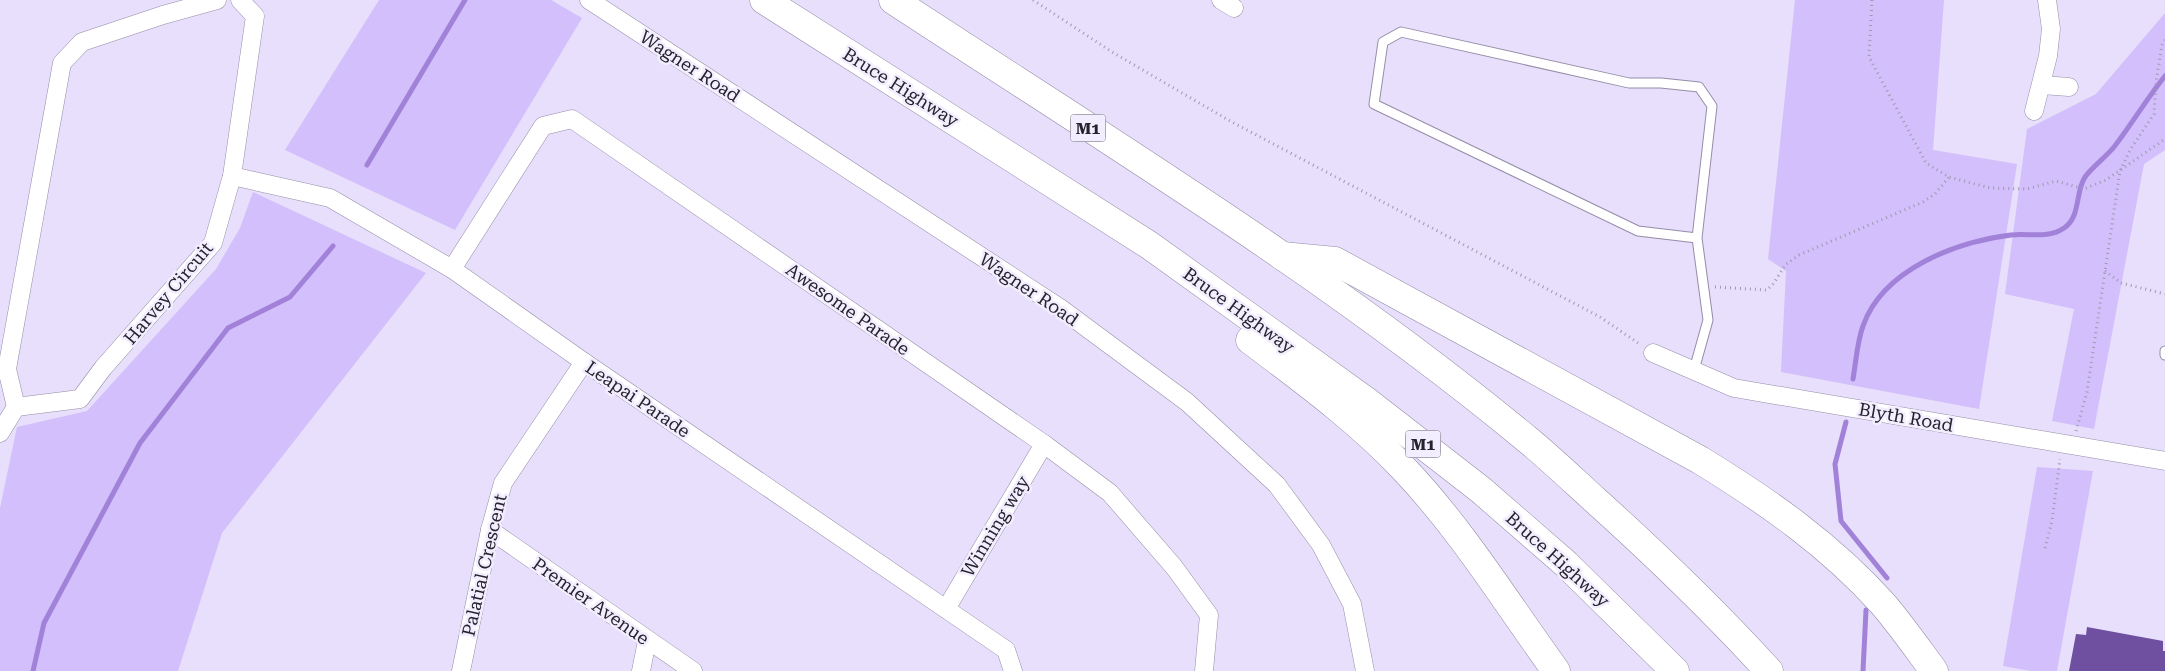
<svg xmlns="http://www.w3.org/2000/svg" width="2165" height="671" font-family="'Roboto Serif',serif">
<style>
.green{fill:#d2bffb}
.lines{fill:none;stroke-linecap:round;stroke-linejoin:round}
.stream{stroke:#a182d8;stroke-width:5}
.building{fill:#6e4fa0}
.lane-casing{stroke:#958da7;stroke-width:11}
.street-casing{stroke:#958da7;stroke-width:19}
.highway-casing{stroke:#958da7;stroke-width:29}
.path{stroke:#9f99ae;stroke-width:3;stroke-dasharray:1 4;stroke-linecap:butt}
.lane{stroke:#fff;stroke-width:9}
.street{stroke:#fff;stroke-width:18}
.highway{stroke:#fff;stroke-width:28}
.labels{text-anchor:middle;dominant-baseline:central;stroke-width:5;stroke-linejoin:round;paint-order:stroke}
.shield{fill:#f3eeff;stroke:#64606c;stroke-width:1}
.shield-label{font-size:16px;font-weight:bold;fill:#26232d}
.street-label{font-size:18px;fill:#26232d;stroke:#f3eeff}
</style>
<rect width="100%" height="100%" fill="#e7dffb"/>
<!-- green -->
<g class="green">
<path d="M379 0H551L582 18 455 230 285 150Z"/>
<path d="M1795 0H1944L1933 150 2017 164 1979 409 1781 372 1786 271 1768 259Z"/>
<path d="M2165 13V150L2144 164 2094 429 2052 421 2074 309 2005 294 2027 129 2096 94Z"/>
<path d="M253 192 426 273 222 533 178 671H0V508L17 427 87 411 216 269 240 228Z"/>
<path d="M2037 467 2093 471 2057 671H2031L2003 666Z"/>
</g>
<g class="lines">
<!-- stream -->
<g class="stream">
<path d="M367 165 465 0"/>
<path d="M1853 379C1856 362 1857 342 1863 326 1883 269 1956 242 2011 235 2028 233 2049 239 2064 228 2081 217 2075 192 2085 177 2092 167 2106 157 2114 147 2132 124 2147 98 2165 76"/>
<path d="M1846 422 1835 464 1841 521 1887 578"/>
<path d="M33 671 44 623 140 443 228 328 290 297 333 246"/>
<path d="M1863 671 1866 610"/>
</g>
</g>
<!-- building -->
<path class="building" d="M2087 627 2163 641V651H2165V671H2069L2076 634 2086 635Z"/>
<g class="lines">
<!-- lane casing -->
<g class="lane-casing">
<g id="lane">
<path d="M2165 351V355"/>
<path d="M1694 370 1708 320 1697 238 1638 231 1374 104 1383 42 1401 32 1629 83H1661L1699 87 1712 106 1697 238"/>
</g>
</g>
<!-- street casing -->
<g class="street-casing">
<g id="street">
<path d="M589 0 1060 308 1187 402 1277 485 1321 545 1352 604 1365 671"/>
<path d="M1221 0 1234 8"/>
<path d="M2042 85 2069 87"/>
<path d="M2034 111 2048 56 2051 29 2047 0"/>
<path d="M232 176 330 198 452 269 584 362 1006 650 1013 671"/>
<path d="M452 269 543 126 572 119 1044 444 1110 493 1174 567 1209 615 1204 671"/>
<path d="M1653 353 1734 388 2165 461"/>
<path d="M16 407 80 399 103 368 213 243 232 176 255 16 240 0"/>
<path d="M0 433 16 407 7 369 62 63 82 42 163 15 217 0"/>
<path d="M490 530 693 671"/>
<path d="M946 609 1044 444"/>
<path d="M461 671 490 530 503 483 584 362"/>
<path d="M641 671 647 641"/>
</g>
</g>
<!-- highway casing -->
<g class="highway-casing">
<g id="highway">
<path d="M764 0 1149 245 1365 400 1481 490 1566 564 1675 671"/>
<path d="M893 0C1108 141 1330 276 1528 440 1551 459 1573 480 1595 500 1655 554 1714 611 1769 671"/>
<path d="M1282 256 1335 261 1700 460C1767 501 1830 545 1883 604 1901 625 1917 648 1934 671"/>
<path d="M1250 340C1303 380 1358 420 1404 469 1462 530 1506 602 1556 671"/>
</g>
</g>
<!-- path -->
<g class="path">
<path d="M1033 0 1112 52 1230 121 1600 317 1641 345"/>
<path d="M1872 0 1869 57 1926 163 1949 177 1990 188 2027 189 2056 181 2084 189 2106 180 2165 139"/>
<path d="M2105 271 2121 283 2165 294"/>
<path d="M1715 287 1767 290 1774 283 1785 265 1799 255 1923 202 1935 194 1949 177"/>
<path d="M2076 431 2087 392 2120 171 2130 150 2154 114 2156 82 2162 45 2165 40"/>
<path d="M2045 548 2052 521 2060 459"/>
</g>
<!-- lane -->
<use href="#lane" class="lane"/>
<!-- street -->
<use href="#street" class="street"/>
<!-- highway -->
<use href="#highway" class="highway"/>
</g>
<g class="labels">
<!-- shield labels -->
<g class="shield">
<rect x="1070.5" y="114.5" width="35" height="27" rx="4"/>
<rect x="1405.5" y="430.5" width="35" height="27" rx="4"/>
</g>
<g class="shield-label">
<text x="1088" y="128">M1</text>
<text x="1423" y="444">M1</text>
</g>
<!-- street labels -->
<g class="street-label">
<text transform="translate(690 66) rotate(33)">Wagner Road</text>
<text transform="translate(901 87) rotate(32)">Bruce Highway</text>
<text transform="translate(1029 289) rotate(34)">Wagner Road</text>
<text transform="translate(168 293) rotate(-50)">Harvey Circuit</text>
<text transform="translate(848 309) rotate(35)">Awesome Parade</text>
<text transform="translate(1239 310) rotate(36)">Bruce Highway</text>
<text transform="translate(638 399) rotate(34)">Leapai Parade</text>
<text transform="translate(1906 417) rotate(10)">Blyth Road</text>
<text transform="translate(995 526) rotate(-59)">Winning way</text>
<text transform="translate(1558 559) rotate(42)">Bruce Highway</text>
<text transform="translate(484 565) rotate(-77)">Palatial Crescent</text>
<text transform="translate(591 601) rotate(35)">Premier Avenue</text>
</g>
</g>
</svg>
